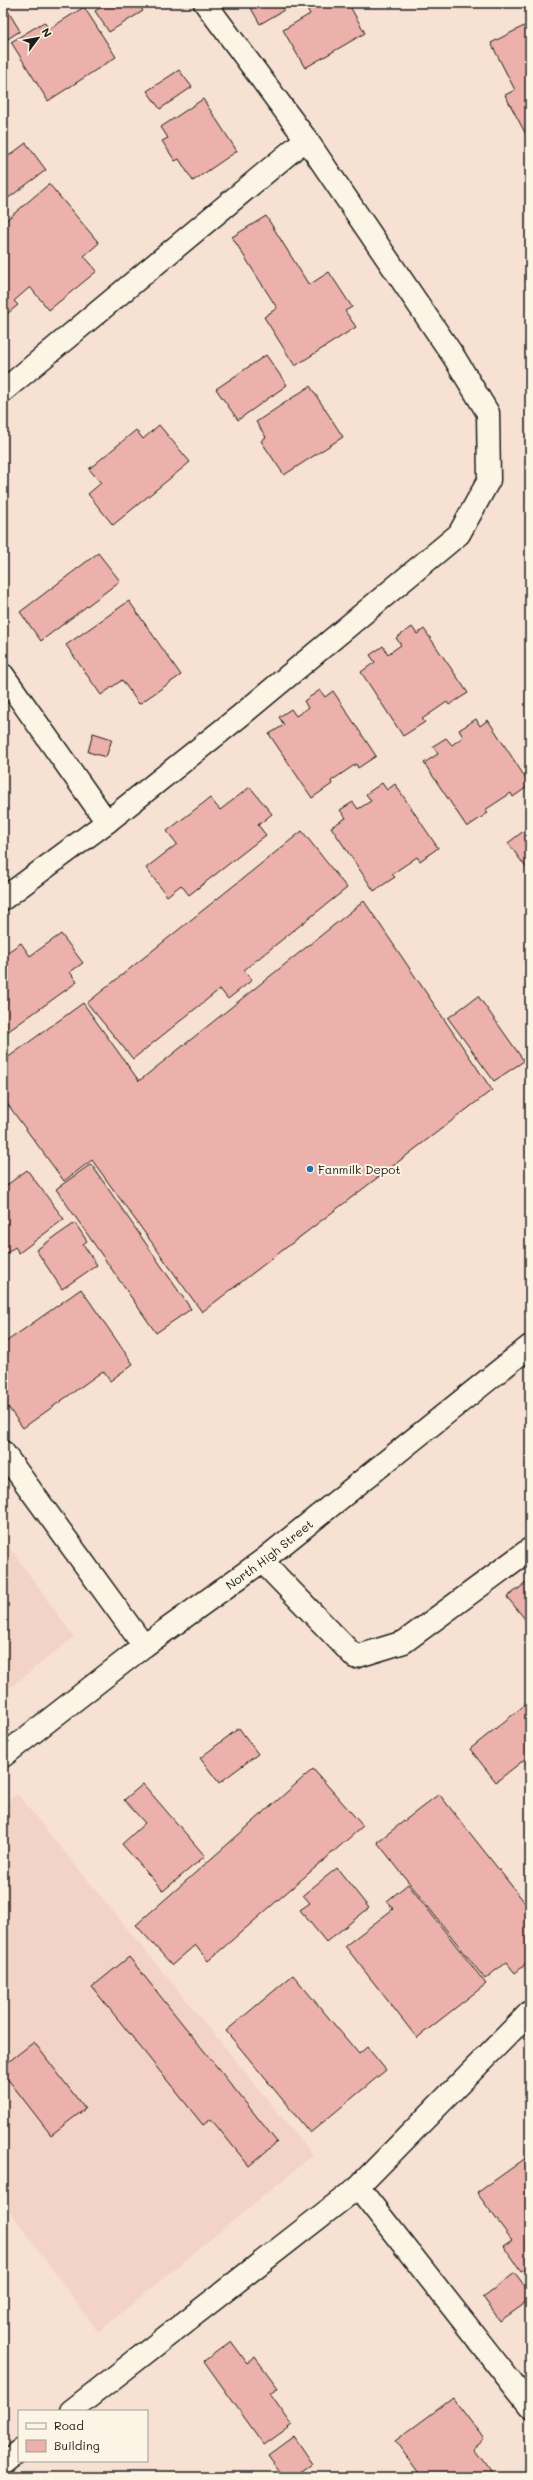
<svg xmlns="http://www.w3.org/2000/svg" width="533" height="2480" font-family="Mali,sans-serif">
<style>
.built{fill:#f4d3c7}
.building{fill:#ecb1aa;stroke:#1c1c1c}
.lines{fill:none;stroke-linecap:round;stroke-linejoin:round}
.minor-casing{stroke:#1c1c1c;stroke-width:25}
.trunk-casing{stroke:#1c1c1c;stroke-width:25}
.minor{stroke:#fcf5e5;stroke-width:22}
.trunk{stroke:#fcf5e5;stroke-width:22}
.poi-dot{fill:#1f6fb2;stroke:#fcf5e5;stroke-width:1.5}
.labels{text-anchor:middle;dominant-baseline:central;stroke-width:4;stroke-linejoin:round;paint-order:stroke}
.poi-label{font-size:12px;fill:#1c1c1c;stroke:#fcf5e5;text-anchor:start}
.street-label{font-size:12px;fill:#1c1c1c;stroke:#fcf5e5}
</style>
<rect width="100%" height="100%" fill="#f7e1d3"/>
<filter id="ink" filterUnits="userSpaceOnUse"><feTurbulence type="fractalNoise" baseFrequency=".025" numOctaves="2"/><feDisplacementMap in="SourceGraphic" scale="8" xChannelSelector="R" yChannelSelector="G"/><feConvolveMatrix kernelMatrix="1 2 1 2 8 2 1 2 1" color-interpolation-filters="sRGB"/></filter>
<g filter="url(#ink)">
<!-- built -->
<g class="built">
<path d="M3 1538 74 1637 3 1693Z"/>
<path d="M17 1794 313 2155 98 2332 3 2202V1805Z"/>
</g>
<!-- building -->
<g class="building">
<path d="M3 3 20 31 3 42Z"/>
<path d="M107 3H138L143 11 109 32 95 11Z"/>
<path d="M248 3H281L284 10 260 24Z"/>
<path d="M304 3H348L365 33 305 68 283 30 310 14Z"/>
<path d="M84 7 116 57 48 101 11 42 44 22 49 29Z"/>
<path d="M524 26 530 38V142L505 95 515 90 491 43Z"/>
<path d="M179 70 192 87 160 109 147 91Z"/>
<path d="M203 99 237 151 193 181 179 159 175 161 162 141 168 138 161 127Z"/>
<path d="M26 143 46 170 3 202V160Z"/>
<path d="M49 184 99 243 84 256 97 271 49 310 30 287 14 301 18 305 3 317V223Z"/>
<path d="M266 216 309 285 329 272 352 307 345 311 356 327 295 366 264 317 277 308 232 237Z"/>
<path d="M266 355 287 385 238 420 216 389Z"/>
<path d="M310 386 343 437 284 475 261 441 266 437 256 422Z"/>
<path d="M159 425 190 462 113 525 88 494 101 483 89 469 136 430 143 439Z"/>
<path d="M98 553 120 581 41 641 20 612Z"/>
<path d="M129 601 181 675 139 704 122 680 101 695 66 645Z"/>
<path d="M412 627 417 634 424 629 468 693 449 705 447 702 422 719 425 722 403 736 361 672 375 662 370 655 383 646 388 654 401 645 396 638Z"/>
<path d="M320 690 325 697 333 691 376 756 358 768 356 764 331 781 332 784 312 798 269 734 284 725 279 717 291 709 296 716 308 708 304 701Z"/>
<path d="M476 719 480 726 488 720 530 785 513 797 511 793 485 810 488 813 467 827 424 763 438 754 433 746 446 738 452 745 463 737 459 730Z"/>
<path d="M93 733 112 739 106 757 88 752Z"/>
<path d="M382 783 387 790 395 784 438 848 420 861 417 857 392 874 395 877 374 891 331 827 346 818 340 810 353 802 358 809 371 801 366 794Z"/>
<path d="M250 787 272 814 258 825 266 835 189 895 181 885 167 896 146 868 177 844 167 831 210 798 220 810Z"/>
<path d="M530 826V873L508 843Z"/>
<path d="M302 831 347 888 244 970 252 980 228 999 220 989 133 1059 87 1003Z"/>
<path d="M364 901 492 1090 202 1312 92 1160 64 1181 3 1098V1061L83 1003 139 1081Z"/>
<path d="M61 934 83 963 70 972 77 982 3 1035V955L21 943 30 956Z"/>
<path d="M478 996 524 1061 494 1081 448 1018Z"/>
<path d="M91 1164 191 1309 156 1333 56 1189Z"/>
<path d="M27 1170 64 1219 19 1253 15 1247 3 1256V1188Z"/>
<path d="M75 1223 87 1241 83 1244 97 1265 62 1289 36 1250Z"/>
<path d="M81 1289 133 1364 110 1381 103 1371 23 1428 3 1400V1344Z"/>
<path d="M526 1583 530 1588 529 1624 507 1597Z"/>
<path d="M526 1704 530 1709V1755L496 1782 470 1749Z"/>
<path d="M239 1728 258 1754 219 1783 200 1758Z"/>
<path d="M313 1769 363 1826 208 1961 195 1945 172 1965 136 1925Z"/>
<path d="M143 1784 205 1856 163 1891 122 1844 145 1823 124 1800Z"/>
<path d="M439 1794 530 1909V1961L515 1973 506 1962 485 1979 377 1842Z"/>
<path d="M337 1868 369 1908 326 1942 300 1910 310 1903 303 1895Z"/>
<path d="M408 1884 486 1984 417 2038 345 1946 393 1909 387 1901Z"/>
<path d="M129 1957 277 2142 249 2166 211 2119 203 2125 92 1987Z"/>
<path d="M293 1975 359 2054 367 2047 386 2070 310 2133 226 2031Z"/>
<path d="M34 2042 85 2109 51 2135 3 2073V2066Z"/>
<path d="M530 2155V2266L521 2271 503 2246 512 2240 477 2193Z"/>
<path d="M515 2273 530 2293V2300L500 2321 483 2297Z"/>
<path d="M231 2341 247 2363 255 2357 278 2388 270 2394 292 2425 264 2445 204 2361Z"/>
<path d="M453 2398 484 2439 473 2448 495 2477H422L395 2441Z"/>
<path d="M294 2436 313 2464 294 2477H284L268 2455Z"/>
</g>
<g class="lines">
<!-- minor casing -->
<g class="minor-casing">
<g id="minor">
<path d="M3 391 306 139"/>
<path d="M3 675 107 822"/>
<path d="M3 899 107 822 240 716 459 534 489 480 488 413 454 357 306 139 205 3"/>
<path d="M3 1452 144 1646"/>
<path d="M262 1561 355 1657 404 1642 530 1549"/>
<path d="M358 2187 530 2012"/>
<path d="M71 2411 358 2187 530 2406"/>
<path d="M3 2464 19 2451"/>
</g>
</g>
<!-- trunk casing -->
<g class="trunk-casing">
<g id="trunk">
<path id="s1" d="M3 1756 144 1646 262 1561 530 1346"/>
</g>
</g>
<!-- minor -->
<use href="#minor" class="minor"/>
<!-- trunk -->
<use href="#trunk" class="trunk"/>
</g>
</g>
<!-- markers -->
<circle class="poi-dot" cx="310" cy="1169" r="4"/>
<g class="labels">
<!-- poi labels -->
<g class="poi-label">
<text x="318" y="1169">Fanmilk Depot</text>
</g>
<!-- street labels -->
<g class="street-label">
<text stroke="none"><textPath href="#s1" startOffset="334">North High Street</textPath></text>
</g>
</g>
<!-- margin -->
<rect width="533" height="2480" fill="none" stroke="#fcf5e5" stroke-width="16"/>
<rect x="8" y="8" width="517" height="2464" fill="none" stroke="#1c1c1c" stroke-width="1.5" filter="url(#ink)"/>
<!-- legend -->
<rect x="18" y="2410" width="130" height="52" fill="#fcf5e5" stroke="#a29e95"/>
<rect x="26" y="2423" width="20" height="6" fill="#fcf5e5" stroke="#a29e95"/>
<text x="54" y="2430" font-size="12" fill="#1c1c1c">Road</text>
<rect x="26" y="2440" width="20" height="12" fill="#ecb1aa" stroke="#a29e95"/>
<text x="54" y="2450" font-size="12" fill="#1c1c1c">Building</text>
<!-- north arrow -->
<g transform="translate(38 38) rotate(58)" stroke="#fcf5e5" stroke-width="3" paint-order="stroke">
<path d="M0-3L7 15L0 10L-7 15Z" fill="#1c1c1c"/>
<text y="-6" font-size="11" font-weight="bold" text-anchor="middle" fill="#1c1c1c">N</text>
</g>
</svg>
